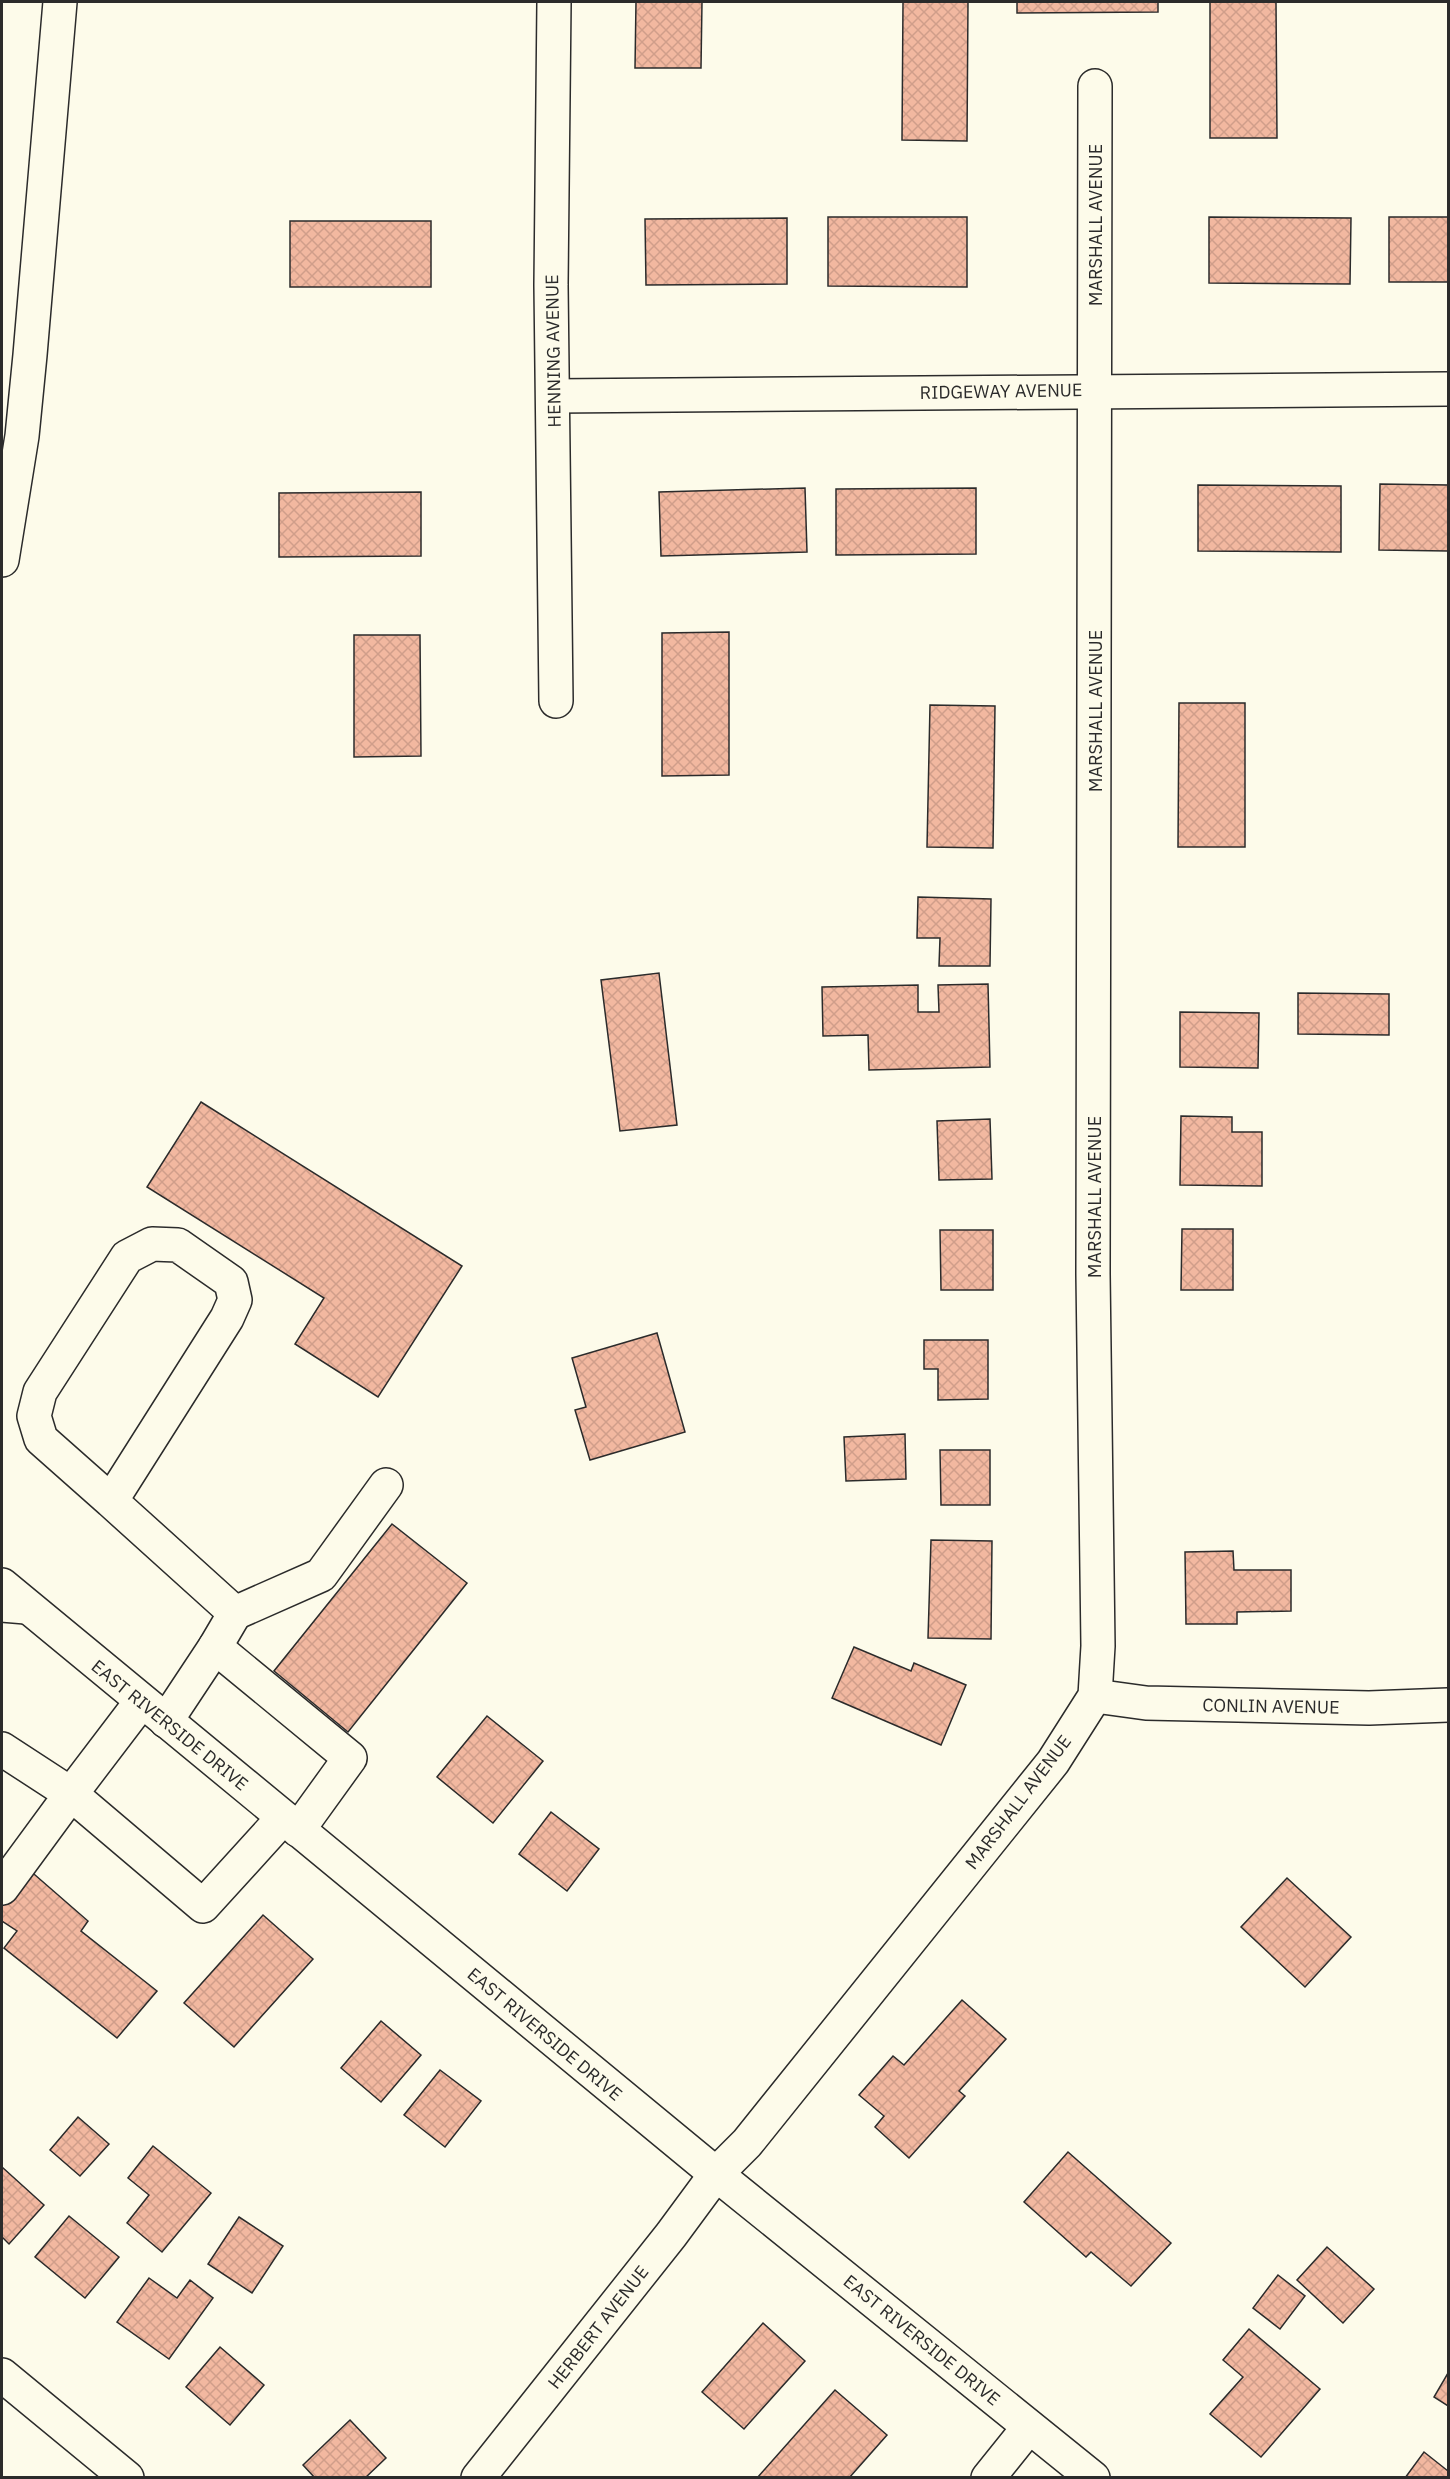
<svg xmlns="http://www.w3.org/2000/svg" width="1450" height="2479" font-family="'IBM Plex Sans',sans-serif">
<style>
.building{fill:url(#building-cross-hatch);stroke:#2b2b2b;stroke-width:1.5}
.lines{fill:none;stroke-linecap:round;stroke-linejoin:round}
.minor-casing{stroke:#2b2b2b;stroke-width:36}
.highway-casing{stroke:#2b2b2b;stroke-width:36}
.minor{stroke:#fdfbea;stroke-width:33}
.highway{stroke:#fdfbea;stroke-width:33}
.labels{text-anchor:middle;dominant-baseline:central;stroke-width:4.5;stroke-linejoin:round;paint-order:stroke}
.street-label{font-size:18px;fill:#2b2b2b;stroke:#fdfbea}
</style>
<defs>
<pattern id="building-cross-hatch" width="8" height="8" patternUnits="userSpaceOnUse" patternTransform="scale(1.5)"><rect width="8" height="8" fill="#f2b8a0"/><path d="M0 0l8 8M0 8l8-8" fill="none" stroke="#d09e8a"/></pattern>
</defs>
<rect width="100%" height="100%" fill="#fdfbea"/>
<!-- building -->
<g class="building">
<path d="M636 2H702L701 68H635Z"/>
<path d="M903 2H968L967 141 902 140Z"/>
<path d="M1017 2H1158V12L1017 13Z"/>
<path d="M1210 2H1276L1277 138H1210Z"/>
<path d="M828 217H967V287L828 286Z"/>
<path d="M1209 217 1351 218 1350 284 1209 283Z"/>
<rect x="1389" y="217" width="59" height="65"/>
<path d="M787 218V284L646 285 645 219Z"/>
<rect x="290" y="221" width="141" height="66"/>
<path d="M1380 484 1448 485V551L1379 550Z"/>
<path d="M1198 485 1341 486V552L1198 551Z"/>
<path d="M805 488 807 552 661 556 659 492Z"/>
<path d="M976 488V554L836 555V489Z"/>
<path d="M421 492V556L279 557V493Z"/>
<path d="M729 632V775L662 776V633Z"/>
<path d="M354 635H420L421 756 354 757Z"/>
<path d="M1179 703H1245V847H1178Z"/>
<path d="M930 705 995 706 993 848 927 847Z"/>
<path d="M918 897 991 899 990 966H939L940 938H917Z"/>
<path d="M659 973 677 1125 620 1131 601 980Z"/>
<path d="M988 984 990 1067 869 1070 868 1035 823 1036 822 987 918 985V1012H939L938 985Z"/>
<path d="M1298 993 1389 994V1035L1298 1034Z"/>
<path d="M1180 1012 1259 1013 1258 1068 1180 1067Z"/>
<path d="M201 1102 462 1266 378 1397 295 1344 324 1298 147 1187Z"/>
<path d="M1181 1116 1232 1117V1132H1262V1186L1180 1185Z"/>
<path d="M990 1119 992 1179 939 1180 937 1121Z"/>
<path d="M1182 1229H1233V1290H1181Z"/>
<path d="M940 1230H993V1290H941Z"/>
<path d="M657 1333 685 1432 590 1460 575 1410 586 1407 572 1358Z"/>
<path d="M924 1340H988V1399L938 1400V1369H924Z"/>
<path d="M905 1434 906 1479 846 1481 844 1437Z"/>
<path d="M940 1450H990V1505H941Z"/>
<path d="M392 1524 467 1583 348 1732 274 1671Z"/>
<path d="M931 1540 992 1541 991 1639 928 1638Z"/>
<path d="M1233 1551 1234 1570H1291V1611L1237 1612V1624H1186L1185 1552Z"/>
<path d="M854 1647 911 1671 914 1663 966 1685 941 1745 832 1698Z"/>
<path d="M487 1716 543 1761 493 1823 437 1777Z"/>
<path d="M551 1812 599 1849 567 1891 519 1854Z"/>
<path d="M27 1868 88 1921 81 1931 157 1991 117 2038 4 1948 17 1931 2 1921V1903Z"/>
<path d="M1287 1878 1351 1937 1305 1987 1241 1927Z"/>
<path d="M263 1915 313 1959 234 2047 184 2003Z"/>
<path d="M962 2000 1006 2039 959 2091 965 2096 909 2158 875 2127 884 2116 859 2095 893 2056 904 2065Z"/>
<path d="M381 2021 421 2055 381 2102 341 2068Z"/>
<path d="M440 2070 481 2101 445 2147 404 2115Z"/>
<path d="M78 2117 109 2144 80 2176 50 2150Z"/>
<path d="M153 2146 211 2193 162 2252 127 2223 149 2195 128 2178Z"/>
<path d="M1068 2152 1171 2243 1131 2286 1091 2252 1086 2257 1024 2202Z"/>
<path d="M2 2167 44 2205 9 2244 2 2237Z"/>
<path d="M69 2216 119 2257 85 2298 35 2257Z"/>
<path d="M239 2217 283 2246 252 2293 208 2264Z"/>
<path d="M1327 2247 1374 2289 1343 2323 1297 2280Z"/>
<path d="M1278 2275 1305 2296 1280 2329 1253 2308Z"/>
<path d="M149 2278 177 2298 190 2280 213 2298 169 2359 117 2322Z"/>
<path d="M763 2323 805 2361 744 2429 702 2392Z"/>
<path d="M1249 2329 1320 2389 1261 2457 1210 2414 1243 2377 1223 2360Z"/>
<path d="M220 2347 264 2385 230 2425 186 2387Z"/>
<path d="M1448 2373V2406L1434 2397Z"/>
<path d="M835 2390 887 2435 849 2478H757Z"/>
<path d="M350 2420 386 2458 365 2478H315L303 2465Z"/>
<path d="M1424 2452 1448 2471V2478H1405Z"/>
</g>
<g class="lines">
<!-- minor casing -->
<g class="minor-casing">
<g id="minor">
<path d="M554 2 551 285 556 701"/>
<path d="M554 396 1448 389"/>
<path d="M111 1501 41 1439 34 1416 40 1392 127 1257 152 1244 178 1245 231 1282 235 1300 227 1318 111 1501 235 1613 215 1647 166 1721"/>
<path d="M2 1585 716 2174 1093 2478"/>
<path d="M235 1613 321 1575 386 1485"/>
<path d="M215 1647 350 1758 298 1830"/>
<path d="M1095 1696 1146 1703 1369 1708 1448 1705"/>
<path d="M141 1702 71 1794 203 1906 283 1818"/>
<path d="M2 1749 71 1794 2 1888"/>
<path d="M2 2375 127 2478"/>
<path d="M478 2478 671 2235 716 2174 747 2143 1053 1762 1095 1696 1098 1646 1093 1274 1095 86"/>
<path d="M988 2478 1029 2427"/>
</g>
</g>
<!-- highway casing -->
<g class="highway-casing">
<g id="highway">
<path d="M2 560 22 436 30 355 60 2"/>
<path d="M2 1605 26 1607"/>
</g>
</g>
<!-- minor -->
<use href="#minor" class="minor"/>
<!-- highway -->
<use href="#highway" class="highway"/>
</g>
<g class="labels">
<!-- street labels -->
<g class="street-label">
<text transform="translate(1095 225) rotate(-90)">MARSHALL AVENUE</text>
<text transform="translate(553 351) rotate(-91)">HENNING AVENUE</text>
<text transform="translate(1001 391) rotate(-1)">RIDGEWAY AVENUE</text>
<text transform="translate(1095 711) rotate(-90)">MARSHALL AVENUE</text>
<text transform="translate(1094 1197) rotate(-90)">MARSHALL AVENUE</text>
<text transform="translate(1271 1706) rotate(1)">CONLIN AVENUE</text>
<text transform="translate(170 1725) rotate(39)">EAST RIVERSIDE DRIVE</text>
<text transform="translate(1018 1802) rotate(-53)">MARSHALL AVENUE</text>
<text transform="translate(545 2034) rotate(40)">EAST RIVERSIDE DRIVE</text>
<text transform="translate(598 2327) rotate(-52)">HERBERT AVENUE</text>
<text transform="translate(922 2340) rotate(39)">EAST RIVERSIDE DRIVE</text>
</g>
</g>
<!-- border -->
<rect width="1450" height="2479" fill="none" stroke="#2b2b2b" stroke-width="6"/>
</svg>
